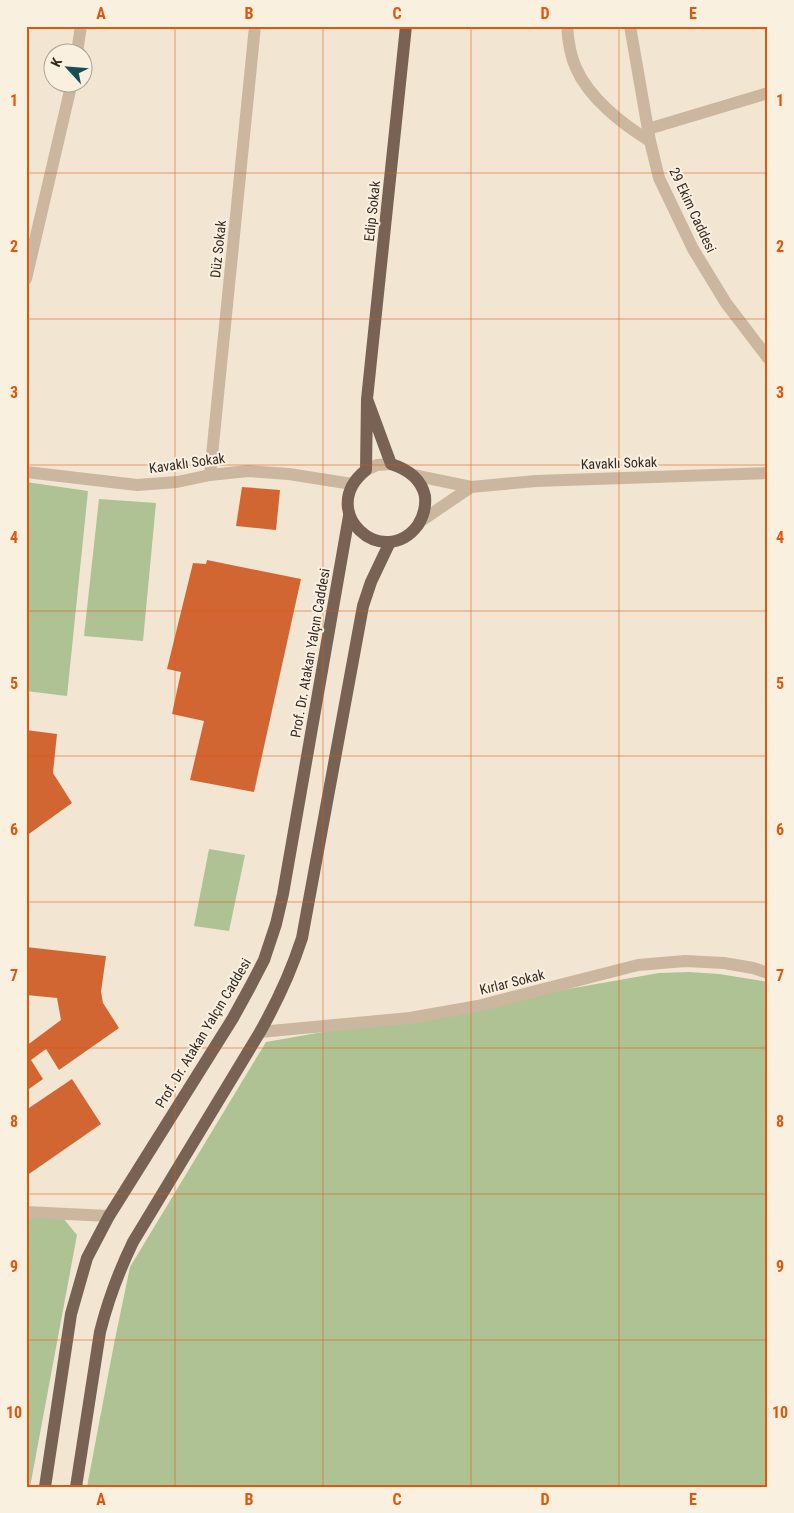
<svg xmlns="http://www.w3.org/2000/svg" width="794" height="1513" font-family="'Roboto Condensed',sans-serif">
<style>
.green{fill:#aec293}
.building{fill:#d16633}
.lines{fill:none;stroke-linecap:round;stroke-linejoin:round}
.minor{stroke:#cbb79f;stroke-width:12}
.major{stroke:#776253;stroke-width:12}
.grid{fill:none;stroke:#df570d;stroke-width:1;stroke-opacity:0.55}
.labels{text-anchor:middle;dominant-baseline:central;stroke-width:4;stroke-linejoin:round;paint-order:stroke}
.street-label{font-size:14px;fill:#332a23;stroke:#faf0e0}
.neatline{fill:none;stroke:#df570d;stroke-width:2}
.grid-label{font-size:16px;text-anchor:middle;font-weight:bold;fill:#df570d}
</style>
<rect width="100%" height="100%" fill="#f2e6d3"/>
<!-- green -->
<g class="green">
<path d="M26 482 88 491 67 696 26 691Z"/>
<path d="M99 499 156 503 143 641 84 636Z"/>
<path d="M209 849 245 855 229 931 194 926Z"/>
<path d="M689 972 719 974 768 982V1487H87L114 1344 130 1267 266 1042 659 973Z"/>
<path d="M26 1212H58L77 1235 30 1487H26Z"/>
</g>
<!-- building -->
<g class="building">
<path d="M242 487 280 490 276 530 236 526Z"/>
<path d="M207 560 301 579 254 792 190 780 204 721 172 714 181 672 167 669 193 563 206 564Z"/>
<path d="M26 730 57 734 53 773 72 803 26 836Z"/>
<path d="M26 947 106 956 101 992 103 1003 119 1028 59 1070 46 1049 31 1060 43 1079 26 1091V1046L61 1020 57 998 26 995Z"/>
<path d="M72 1079 101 1124 26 1176V1110Z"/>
</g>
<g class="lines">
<!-- minor -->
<g class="minor">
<path d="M567 26C568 41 570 55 576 68 589 98 622 124 650 141"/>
<path d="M630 26 650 141 659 178 693 249 726 303 768 358"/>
<path d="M77 52 81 26"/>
<path d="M648 129 768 93"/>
<path d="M26 279 72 82"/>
<path d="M366 470 377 465 391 464"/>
<path d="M26 472 137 485 177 482 210 475 248 471 289 474 352 484"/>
<path d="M210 475 255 26"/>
<path d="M413 475 471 487 536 481 768 473"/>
<path d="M421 521 471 487"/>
<path d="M260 1032 410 1018 478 1006 638 965 685 961 724 963 753 968 768 973"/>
<path d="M26 1212 109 1216"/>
</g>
<!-- major -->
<g class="major">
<path d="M367 399 391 464C407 469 421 478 425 496 426 506 423 517 418 525 383 572 315 511 366 470L367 399 406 26"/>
<path d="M45 1487 71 1314 87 1258 109 1216 233 1018 250 987 264 960 276 924 283 894 349 516"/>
<path d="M76 1487 100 1332C108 1300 119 1271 133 1242L260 1032C277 1002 291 972 302 938L363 606 371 582 390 542"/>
</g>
</g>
<!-- grid -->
<path class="grid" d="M175 26V1487M323 26V1487M471 26V1487M619 26V1487M26 173H768M26 319H768M26 465H768M26 611H768M26 756H768M26 902H768M26 1048H768M26 1194H768M26 1340H768"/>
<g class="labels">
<!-- street labels -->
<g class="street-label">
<text transform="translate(693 210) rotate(65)">29 Ekim Caddesi</text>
<text transform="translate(372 211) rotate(-84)">Edip Sokak</text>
<text transform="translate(218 249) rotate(-84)">Düz Sokak</text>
<text transform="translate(187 463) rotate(-8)">Kavaklı Sokak</text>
<text transform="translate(619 463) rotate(-2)">Kavaklı Sokak</text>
<text transform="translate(310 653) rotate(-80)">Prof. Dr. Atakan Yalçın Caddesi</text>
<text transform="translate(512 982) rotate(-14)">Kırlar Sokak</text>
<text transform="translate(203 1033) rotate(-59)">Prof. Dr. Atakan Yalçın Caddesi</text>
</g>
</g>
<!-- border -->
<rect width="794" height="1513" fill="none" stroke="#faf0e0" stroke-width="55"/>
<!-- north arrow -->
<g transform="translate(68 68) rotate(296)"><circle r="24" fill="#faf0e0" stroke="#aaa194"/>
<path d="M0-4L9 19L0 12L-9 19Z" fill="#164e58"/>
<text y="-8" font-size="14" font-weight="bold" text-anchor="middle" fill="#332a23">K</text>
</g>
<rect x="28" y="28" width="738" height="1458" class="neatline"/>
<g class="grid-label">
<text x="101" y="19">A</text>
<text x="249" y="19">B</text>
<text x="397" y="19">C</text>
<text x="545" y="19">D</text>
<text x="693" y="19">E</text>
<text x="14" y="106">1</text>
<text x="780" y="106">1</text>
<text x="14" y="252">2</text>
<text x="780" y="252">2</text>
<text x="14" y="398">3</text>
<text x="780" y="398">3</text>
<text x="14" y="543">4</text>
<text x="780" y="543">4</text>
<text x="14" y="689">5</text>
<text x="780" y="689">5</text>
<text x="14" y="835">6</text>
<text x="780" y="835">6</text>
<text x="14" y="981">7</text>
<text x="780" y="981">7</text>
<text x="14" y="1127">8</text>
<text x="780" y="1127">8</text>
<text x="14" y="1272">9</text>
<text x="780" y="1272">9</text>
<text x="14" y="1418">10</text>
<text x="780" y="1418">10</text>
<text x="101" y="1505">A</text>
<text x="249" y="1505">B</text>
<text x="397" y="1505">C</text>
<text x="545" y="1505">D</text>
<text x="693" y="1505">E</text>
</g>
</svg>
